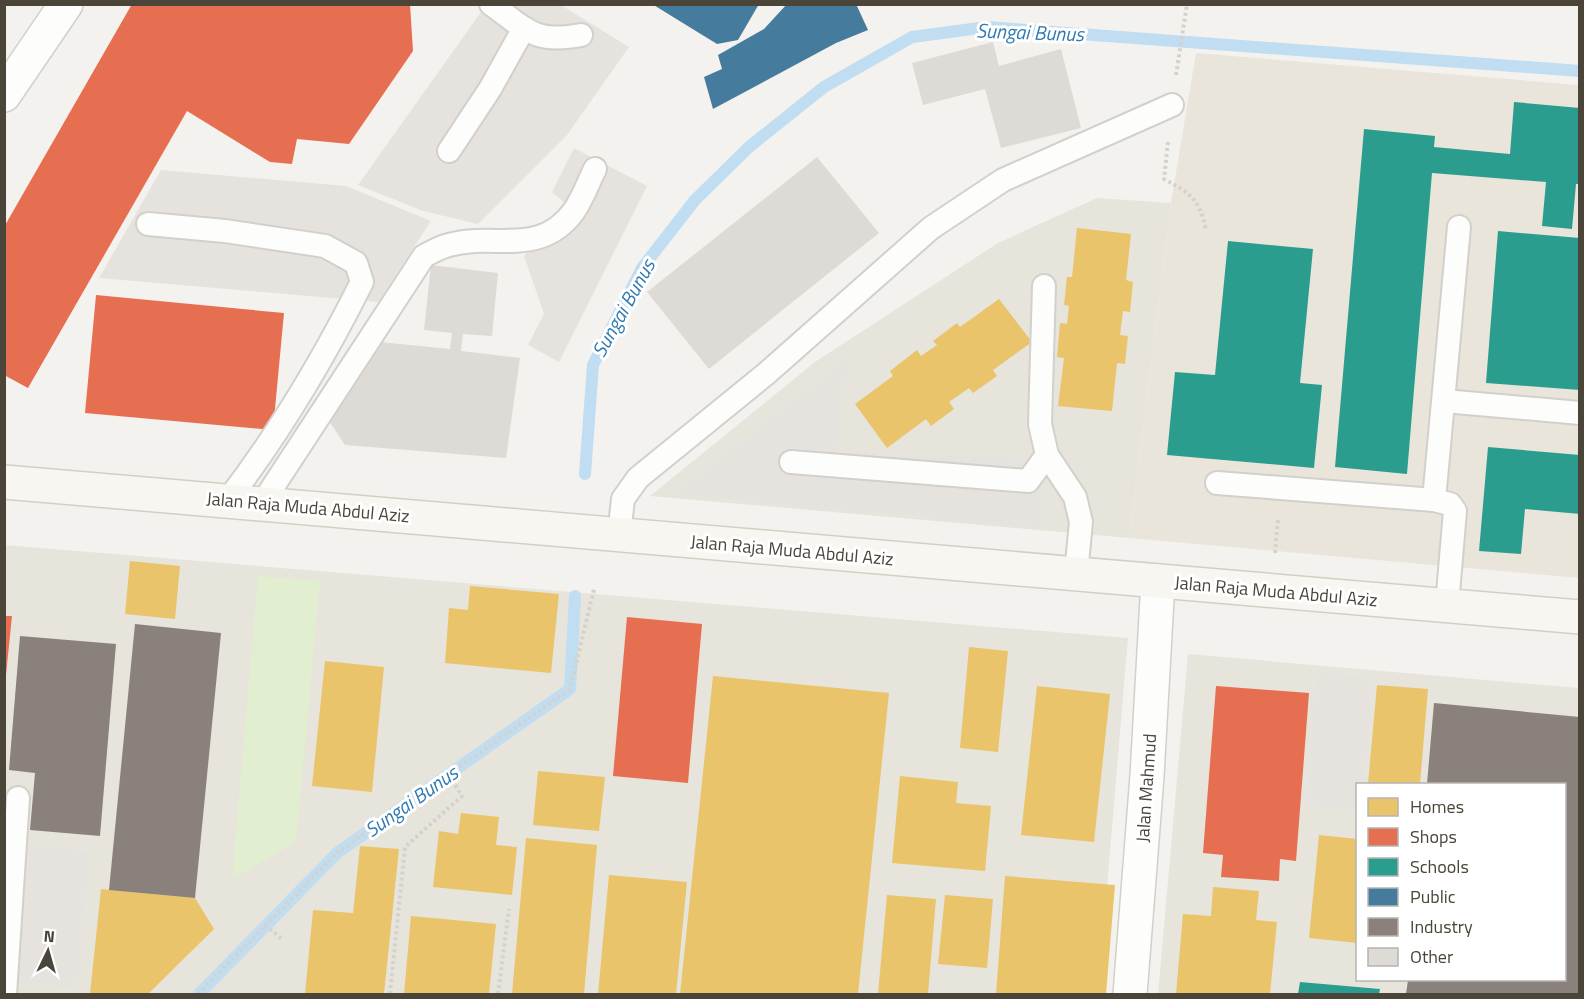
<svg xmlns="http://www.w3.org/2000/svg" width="1584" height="999" font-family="'Titillium Web',sans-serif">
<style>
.residential{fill:#e7e4dc;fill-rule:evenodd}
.education{fill:#eae5da}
.green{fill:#e1eecf}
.parking{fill:#e6e3df}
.homes{fill:#e9c46a}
.shops{fill:#e76f51}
.schools{fill:#2a9d8f}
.public{fill:#457b9d}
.industry{fill:#8a817c}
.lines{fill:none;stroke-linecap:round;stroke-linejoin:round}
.stream{stroke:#c0ddf1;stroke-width:12}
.building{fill:#dedbd6}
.service-casing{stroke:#d2d0cb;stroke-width:26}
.minor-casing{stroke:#d2d0cb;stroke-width:36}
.tertiary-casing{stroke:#d2d0cb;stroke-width:36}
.secondary-casing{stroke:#d3cfc5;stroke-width:36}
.path{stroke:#d3d2cc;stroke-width:4;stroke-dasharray:3 3;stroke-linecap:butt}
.service{stroke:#fdfdfc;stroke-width:22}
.minor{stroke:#fdfdfc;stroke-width:33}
.tertiary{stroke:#fdfdfc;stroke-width:33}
.secondary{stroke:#f7f6f1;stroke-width:33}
.labels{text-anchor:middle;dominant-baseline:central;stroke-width:6;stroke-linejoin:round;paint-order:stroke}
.street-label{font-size:18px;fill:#4b4439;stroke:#fff}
.water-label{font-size:20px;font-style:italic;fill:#2e7ab2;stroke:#fff}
</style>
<rect width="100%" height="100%" fill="#f4f2ee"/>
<!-- residential -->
<g class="residential">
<path d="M1097 198 1171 203 1129 538 650 496 815 362 998 243Z"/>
<path d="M4 545 1128 638 1098 994H5Z"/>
<path d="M1188 654 1579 688V994H1158ZM1358 784H1564V980H1358Z"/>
</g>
<!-- education -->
<path class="education" d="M1196 53 1579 85V578L1129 538 1171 203Z"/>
<!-- green -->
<path class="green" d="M258 576 320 581 296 842 232 879Z"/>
<!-- parking -->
<g class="parking">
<path d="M486 5H561L629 47 567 135 478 224 423 211 358 185Z"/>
<path d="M574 148 647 186 559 362 528 345 544 314 524 256 564 202 552 192Z"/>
<path d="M161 170 346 186 431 221 378 302 99 278Z"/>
<path d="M848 358 837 451 1044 460 1042 527 675 494Z"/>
<path d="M1317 673 1373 678 1363 784H1358L1357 809 1306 804Z"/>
<path d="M4 844 89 852 77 989 5 983Z"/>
</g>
<!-- homes -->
<g class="homes">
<path d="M1077 228 1131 234 1126 280 1133 282 1130 312 1123 311 1120 335 1128 336 1125 364 1117 363 1112 411 1058 406 1064 358 1057 357 1060 323 1067 324 1069 306 1064 305 1067 277H1072Z"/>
<path d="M999 299 1032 342 993 370 997 376 973 393 969 388 949 402 954 409 931 426 926 419 887 448 855 404 893 376 890 371 917 350 921 356 937 345 933 341 957 323 960 327Z"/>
<path d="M130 561 180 566 175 619 125 614Z"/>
<path d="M470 586 559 594 551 673 445 663 449 608 468 610Z"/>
<path d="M969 647 1008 651 998 752 960 748Z"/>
<path d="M325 661 384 667 372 792 312 786Z"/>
<path d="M713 676 889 693 858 994H680Z"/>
<path d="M1377 685 1428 689 1420 784H1368Z"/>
<path d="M1037 686 1110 694 1094 842 1021 835Z"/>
<path d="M538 771 605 777 599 831 533 825Z"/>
<path d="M900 776 958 782 956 803 991 806 985 871 892 863Z"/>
<path d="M461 813 499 817 496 845 517 847 512 895 433 887 439 831 458 834Z"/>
<path d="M1319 835 1358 839V943L1309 938Z"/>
<path d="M526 838 597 845 584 994H512Z"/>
<path d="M360 846 399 849 384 994H305L313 910 353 913Z"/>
<path d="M609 875 687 882 676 994H598Z"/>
<path d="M1005 876 1115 885 1106 994H996Z"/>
<path d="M1213 887 1259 891 1256 920 1277 922 1270 994H1176L1183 914 1211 916Z"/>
<path d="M101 889 195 898 214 929 148 994H90Z"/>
<path d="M887 895 936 899 928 994H878Z"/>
<path d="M945 895 993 899 987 968 938 964Z"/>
<path d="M411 916 496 924 489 994H404Z"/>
</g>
<!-- shops -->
<g class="shops">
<path d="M132 4H410L413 51 349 144 297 139 292 164 270 162 187 111 28 388 4 375V227Z"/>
<path d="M96 295 284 313 273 430 85 413Z"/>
<path d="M4 616H12L6 675H4Z"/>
<path d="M627 617 702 624 688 783 613 776Z"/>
<path d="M1216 686 1309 693 1296 861 1280 859 1279 881 1221 877 1223 855 1203 853Z"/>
</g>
<!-- schools -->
<g class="schools">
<path d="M1514 102 1580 108V184H1576L1572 229 1542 226 1546 182 1432 173 1407 474 1335 467 1364 129 1435 136 1434 147 1510 154Z"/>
<path d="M1498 231 1580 238V390L1486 383Z"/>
<path d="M1228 241 1313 249 1300 383 1322 385 1314 468 1167 455 1175 372 1215 375Z"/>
<path d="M1488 447 1580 455V514L1525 509 1521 554 1479 551Z"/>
<path d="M1300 982 1380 989 1379 994H1298Z"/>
</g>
<!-- public -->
<g class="public">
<path d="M652 4H759L738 40 717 44Z"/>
<path d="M787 4H856L868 30 836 43 713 109 704 77 722 69 718 55 764 29Z"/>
</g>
<!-- industry -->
<g class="industry">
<path d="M135 624 221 633 195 898 109 890Z"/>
<path d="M20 636 116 644 100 836 30 830 35 773 9 770Z"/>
<path d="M1434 703 1580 717 1578 994H1406L1408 980H1564V784H1427Z"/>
</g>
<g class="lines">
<!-- stream -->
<g class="stream">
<path d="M585 474 593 365 642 268 695 200 749 147 824 87 912 37 987 27 1580 71"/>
<path d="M199 994 337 853 570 689 575 596"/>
</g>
</g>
<!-- building -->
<g class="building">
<path d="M993 42 999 66 1061 49 1081 128 1001 148 985 89 923 105 912 63Z"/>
<path d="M817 157 879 233 709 369 647 292Z"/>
<path d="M431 265 498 273 492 336 463 334 461 351 520 358 506 458 345 445 329 421 380 342 450 349 452 333 424 330Z"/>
</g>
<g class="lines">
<!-- service casing -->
<g class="service-casing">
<g id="service">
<path d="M491 4C527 30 535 44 581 35"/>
<path d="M449 151 490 89 524 28"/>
<path d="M148 224 225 231 325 246 356 263 362 282C324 358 280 432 228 500"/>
<path d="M1044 286 1040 424 1047 455 1075 497 1081 522 1076 574"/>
<path d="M1444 401 1580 413"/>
<path d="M791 462 1028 481 1047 455"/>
<path d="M1217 483 1434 500 1450 504 1455 511 1447 605"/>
<path d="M1434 500 1459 227"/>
<path d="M263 502 424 256C432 252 440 247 449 245 493 232 540 258 574 211 583 198 588 183 595 169"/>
<path d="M619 535 623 499 638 478 767 373 931 228 1003 180 1172 105"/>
<path d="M5 994 18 798"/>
</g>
</g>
<!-- minor casing -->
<g class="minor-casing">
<path id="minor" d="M1130 994 1147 776 1158 581"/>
</g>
<!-- tertiary casing -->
<g class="tertiary-casing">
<path id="tertiary" d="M4 95 66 4"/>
</g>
<!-- secondary casing -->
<g class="secondary-casing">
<path id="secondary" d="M4 482 1580 617"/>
</g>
<!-- path -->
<g class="path">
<path d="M1176 75 1187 4"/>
<path d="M1168 142 1164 179C1191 194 1199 198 1206 230"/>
<path d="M1275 553 1278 519"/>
<path d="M265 925 282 939"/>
<path d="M198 994 337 853 570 689 594 589"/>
<path d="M390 994 405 847 462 796 449 775"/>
<path d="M498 994 509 909"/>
</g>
<!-- service -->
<use href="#service" class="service"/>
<!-- minor -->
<use href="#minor" class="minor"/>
<!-- tertiary -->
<use href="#tertiary" class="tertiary"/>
<!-- secondary -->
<use href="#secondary" class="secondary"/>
</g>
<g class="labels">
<!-- street labels -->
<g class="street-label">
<text transform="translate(308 507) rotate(5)">Jalan Raja Muda Abdul Aziz</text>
<text transform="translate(792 550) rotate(5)">Jalan Raja Muda Abdul Aziz</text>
<text transform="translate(1276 591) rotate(5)">Jalan Raja Muda Abdul Aziz</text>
<text transform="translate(1146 788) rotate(-86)">Jalan Mahmud</text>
</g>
<!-- water labels -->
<g class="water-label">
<text transform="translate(1030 32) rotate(2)">Sungai Bunus</text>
<text transform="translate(623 308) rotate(-61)">Sungai Bunus</text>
<text transform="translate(411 801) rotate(-35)">Sungai Bunus</text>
</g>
</g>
<!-- border -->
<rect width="1584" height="999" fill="none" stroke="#4b4439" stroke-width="12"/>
<!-- legend -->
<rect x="1356" y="783" width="210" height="198" fill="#ffffff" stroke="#b7b4b0" stroke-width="1.5"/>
<rect x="1368" y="798" width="30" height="18" fill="#e9c46a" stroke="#b7b4b0" stroke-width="1.5"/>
<text x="1410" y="813" font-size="18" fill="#4b4439">Homes</text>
<rect x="1368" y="828" width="30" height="18" fill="#e76f51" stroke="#b7b4b0" stroke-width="1.5"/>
<text x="1410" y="843" font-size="18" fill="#4b4439">Shops</text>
<rect x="1368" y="858" width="30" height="18" fill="#2a9d8f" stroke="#b7b4b0" stroke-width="1.5"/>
<text x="1410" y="873" font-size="18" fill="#4b4439">Schools</text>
<rect x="1368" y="888" width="30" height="18" fill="#457b9d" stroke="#b7b4b0" stroke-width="1.5"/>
<text x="1410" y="903" font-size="18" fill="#4b4439">Public</text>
<rect x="1368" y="918" width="30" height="18" fill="#8a817c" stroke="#b7b4b0" stroke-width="1.5"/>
<text x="1410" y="933" font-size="18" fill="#4b4439">Industry</text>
<rect x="1368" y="948" width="30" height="18" fill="#dedbd6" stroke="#b7b4b0" stroke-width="1.5"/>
<text x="1410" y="963" font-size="18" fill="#4b4439">Other</text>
<!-- north arrow -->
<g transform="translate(48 951) rotate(5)" stroke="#ffffff" stroke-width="4.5" paint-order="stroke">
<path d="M0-4.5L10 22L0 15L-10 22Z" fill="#4b4439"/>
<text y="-9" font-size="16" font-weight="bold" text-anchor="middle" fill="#4b4439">N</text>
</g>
</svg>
